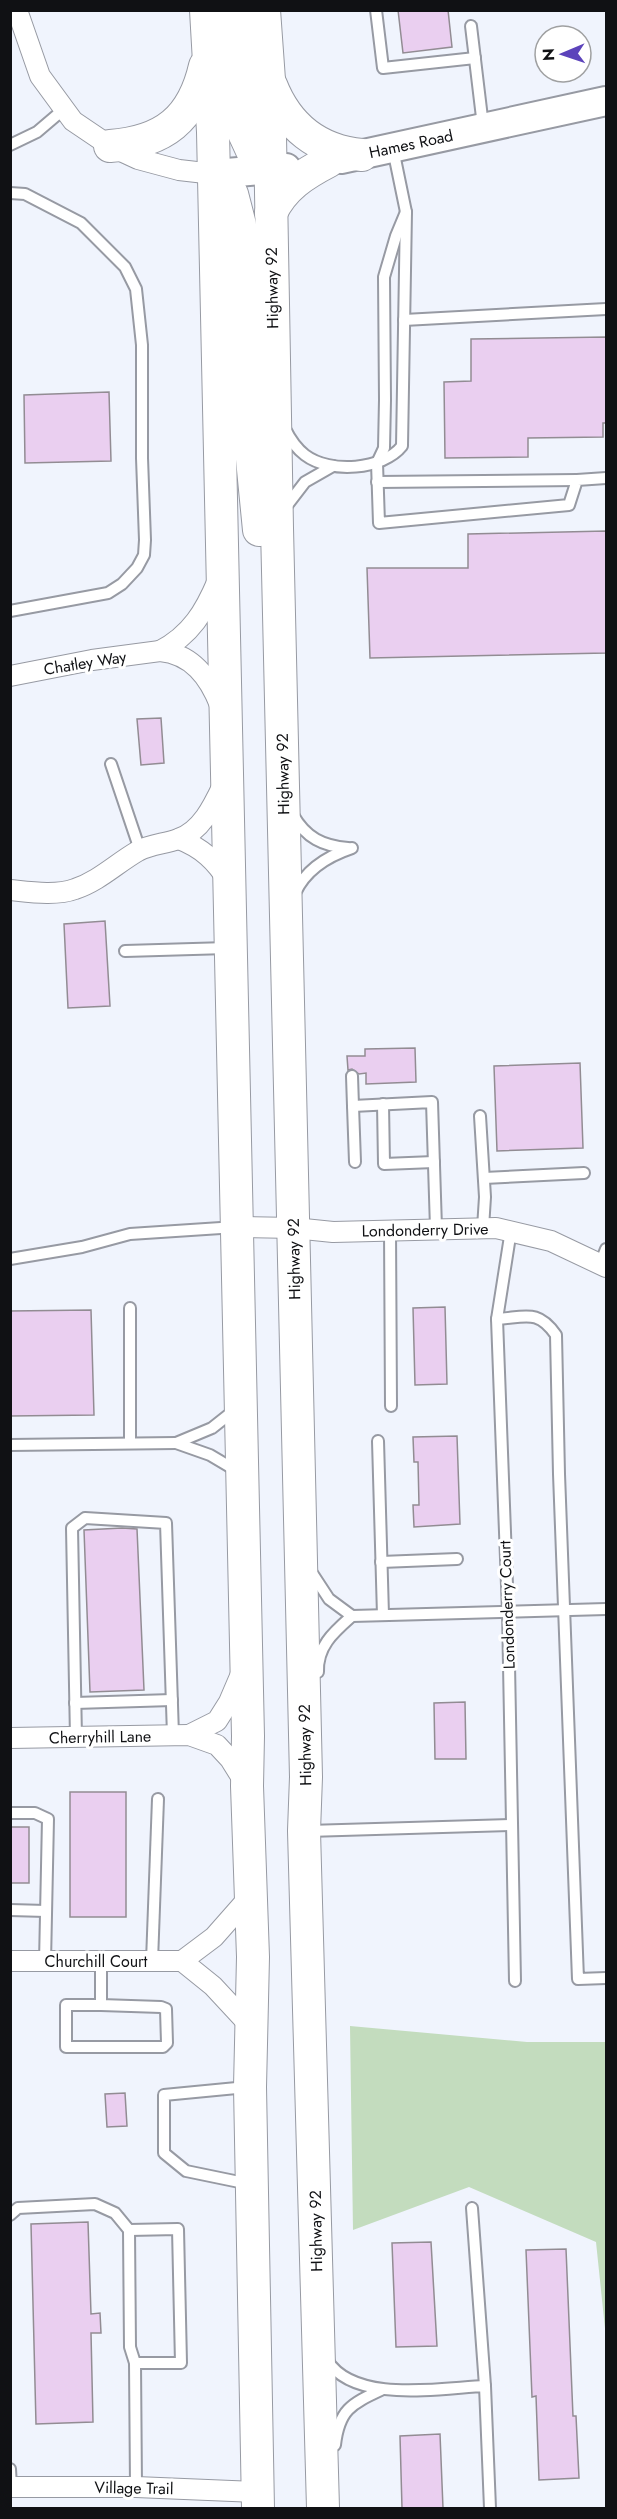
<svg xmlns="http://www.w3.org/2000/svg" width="617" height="2519" font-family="Jost,sans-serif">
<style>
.green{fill:#c3dcbe}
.building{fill:#eacff0;stroke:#928c93;stroke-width:1.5}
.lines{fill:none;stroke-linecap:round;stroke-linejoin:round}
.lane-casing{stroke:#979aa3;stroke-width:14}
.street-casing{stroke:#979aa3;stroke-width:22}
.secondary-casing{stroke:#979aa3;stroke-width:32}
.primary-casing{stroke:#979aa3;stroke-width:34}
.lane{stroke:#fff;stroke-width:10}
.street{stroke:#fff;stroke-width:20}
.secondary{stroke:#fff;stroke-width:28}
.primary{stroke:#fff;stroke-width:32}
.labels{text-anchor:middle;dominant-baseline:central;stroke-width:6;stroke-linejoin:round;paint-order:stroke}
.street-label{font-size:16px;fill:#101114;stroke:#fff}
</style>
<rect width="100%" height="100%" fill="#f0f4fd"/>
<!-- green -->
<path class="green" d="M350 2026 527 2042H606V2338L596 2242 469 2187 353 2230Z"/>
<!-- building -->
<g class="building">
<path d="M398 10H448L452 47 403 53Z"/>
<path d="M606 337V423H603V437L528 438V457L445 458 444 382 471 381V339Z"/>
<path d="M109 392 111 461 25 463 24 395Z"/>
<path d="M606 531V653L370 658 367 568H468V534Z"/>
<path d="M161 718 164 763 141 765 137 719Z"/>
<path d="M105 921 110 1006 68 1008 64 924Z"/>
<path d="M415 1048 416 1082 366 1084V1073L359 1074 352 1069 348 1070 347 1056H365V1049Z"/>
<path d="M580 1063 583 1148 497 1151 494 1066Z"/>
<path d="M445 1307 447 1384 415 1385 413 1308Z"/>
<path d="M91 1310 94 1415 10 1416V1311Z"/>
<path d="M457 1436 460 1524 414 1527 413 1505H419L418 1462H414L413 1437Z"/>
<path d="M122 1528 137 1529 144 1690 90 1692 84 1530Z"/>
<path d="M465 1702 466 1759H435L434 1703Z"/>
<rect x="70" y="1792" width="56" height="125"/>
<rect x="10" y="1827" width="19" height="56"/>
<path d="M125 2093 127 2126 107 2127 105 2094Z"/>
<path d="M88 2222 91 2314 100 2313 101 2333H91L93 2422 36 2424 31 2224Z"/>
<path d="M431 2242 437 2346 396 2347 392 2243Z"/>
<path d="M566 2249 573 2416H576L579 2478 539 2480 536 2396 532 2397 526 2250Z"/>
<path d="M440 2434 443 2508H402L400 2436Z"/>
</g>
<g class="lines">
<!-- lane casing -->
<g class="lane-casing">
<g id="lane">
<path d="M376 10 383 68 475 58"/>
<path d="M471 26 483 126"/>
<path d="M10 145 37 132 64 109"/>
<path d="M10 193 25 194 81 223 125 267 136 289 142 345V458L145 540 144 555 137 568 122 584 108 593 10 611"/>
<path d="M406 212 396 236 384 277 385 400 384 448 377 463 379 523 569 505 577 480 606 478"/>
<path d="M404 320 606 309"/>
<path d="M285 429C290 439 297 449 305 455 330 474 383 470 402 446L406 212 393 149"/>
<path d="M377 482 577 480"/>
<path d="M285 508 305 482 333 466"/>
<path d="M111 764 140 850"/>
<path d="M293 815C306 838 323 846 348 848"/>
<path d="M295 893C306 869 328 856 352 848"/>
<path d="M125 951 227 948"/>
<path d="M352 1076 353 1106 432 1102 436 1228"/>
<path d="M383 1104 384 1164 434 1162"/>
<path d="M353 1106 355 1162"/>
<path d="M480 1116 485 1197 483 1228"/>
<path d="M484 1178 584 1173"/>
<path d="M390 1229 391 1406"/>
<path d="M511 1230 497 1319 508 1612 515 1981"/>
<path d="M10 1259 82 1247 130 1234 236 1227"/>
<path d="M600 1264 606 1249"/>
<path d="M130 1308V1443"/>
<path d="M497 1319C526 1317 538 1309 556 1335L559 1474 578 1979 606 1978"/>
<path d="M236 1409 212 1428 176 1443 210 1455 237 1471"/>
<path d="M378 1441 383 1615"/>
<path d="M10 1445 176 1443"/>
<path d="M381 1562 457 1559"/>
<path d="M310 1570 329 1599 352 1616 606 1609"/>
<path d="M318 1672C317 1646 334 1632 352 1616"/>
<path d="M75 1703 172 1700"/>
<path d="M76 1738 72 1528 85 1518 166 1523 173 1735"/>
<path d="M10 1813H35L48 1819 45 1962"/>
<path d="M308 1831 512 1825"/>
<path d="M10 1910 46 1911"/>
<path d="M152 1961 158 1799"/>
<path d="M101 2005 161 2007 166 2009 167 2043 163 2047H66V2005H101V1961"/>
<path d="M247 2087 164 2095V2153L186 2171 249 2184"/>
<path d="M472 2208 485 2386"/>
<path d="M10 2215 18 2208 95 2204 115 2213 129 2230 130 2347 135 2363 136 2487"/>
<path d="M129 2230 178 2229 181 2363H135"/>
<path d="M327 2360C354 2404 440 2388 485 2386L490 2508"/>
<path d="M335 2445C339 2410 351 2404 381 2390"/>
<path d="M10 2469 11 2487"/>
</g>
</g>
<!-- street casing -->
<g class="street-casing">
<g id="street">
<path d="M17 10 40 76 73 121 110 146 138 159 179 170 214 174"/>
<path d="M160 651C191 635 205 611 218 580"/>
<path d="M10 676 92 660 160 651C192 654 209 677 220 705"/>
<path d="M179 839C202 848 216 861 228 881"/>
<path d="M10 890C30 892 56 896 75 889 99 881 117 863 138 851 151 844 165 844 178 839 202 831 214 804 224 783"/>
<path d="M236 1227 294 1228 333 1232 496 1228 551 1241 606 1267"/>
<path d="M189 1735 217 1721 229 1702 241 1674"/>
<path d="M10 1738 189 1735 217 1745 230 1759 245 1783"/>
<path d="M10 1961H182"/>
<path d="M182 1961 213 1986 252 2028"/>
<path d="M182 1961 214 1937 251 1895"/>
<path d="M10 2487H136L258 2492"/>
</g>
</g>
<!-- secondary casing -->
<g class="secondary-casing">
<g id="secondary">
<path d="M341 159 606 101"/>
<path d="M214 174 286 168"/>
</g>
</g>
<!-- primary casing -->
<g class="primary-casing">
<g id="primary">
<path d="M206 10 213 132 248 1736 247 1786 253 1957 250 2087 258 2508"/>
<path d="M235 10 243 131 255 157 271 170"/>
<path d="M264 10 269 80 277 528 306 1777 304 1831 323 2508"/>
<path d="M271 85C287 126 318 151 362 155"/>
<path d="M110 146C164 142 193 119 205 66"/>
<path d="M214 174 232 194 240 225 247 408 259 530"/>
<path d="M271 213C283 187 304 174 329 161"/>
</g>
</g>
<!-- lane -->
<use href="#lane" class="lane"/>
<!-- street -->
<use href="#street" class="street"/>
<!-- secondary -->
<use href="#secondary" class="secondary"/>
<!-- primary -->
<use href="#primary" class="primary"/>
</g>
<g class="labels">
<!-- street labels -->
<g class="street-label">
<text transform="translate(411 144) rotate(-12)">Hames Road</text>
<text transform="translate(272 288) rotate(-91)">Highway 92</text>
<text transform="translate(85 663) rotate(-9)">Chatley Way</text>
<text transform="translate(283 774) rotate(-91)">Highway 92</text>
<text transform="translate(425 1230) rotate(-1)">Londonderry Drive</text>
<text transform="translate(294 1259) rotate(-91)">Highway 92</text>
<text transform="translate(507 1605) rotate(-92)">Londonderry Court</text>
<text transform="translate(100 1737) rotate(-1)">Cherryhill Lane</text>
<text transform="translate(305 1745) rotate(-91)">Highway 92</text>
<text x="96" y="1961">Churchill Court</text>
<text transform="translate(316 2231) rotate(-91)">Highway 92</text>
<text transform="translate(134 2488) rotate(1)">Village Trail</text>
</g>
</g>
<!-- border -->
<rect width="617" height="2519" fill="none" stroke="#101114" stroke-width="24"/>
<!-- north arrow -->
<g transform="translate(563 54) rotate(268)"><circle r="28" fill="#ffffff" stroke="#9fa0a1" stroke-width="1.5"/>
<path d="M0-4.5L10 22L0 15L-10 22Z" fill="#5c43bb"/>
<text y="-9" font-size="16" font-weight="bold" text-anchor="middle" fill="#101114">N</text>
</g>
</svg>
